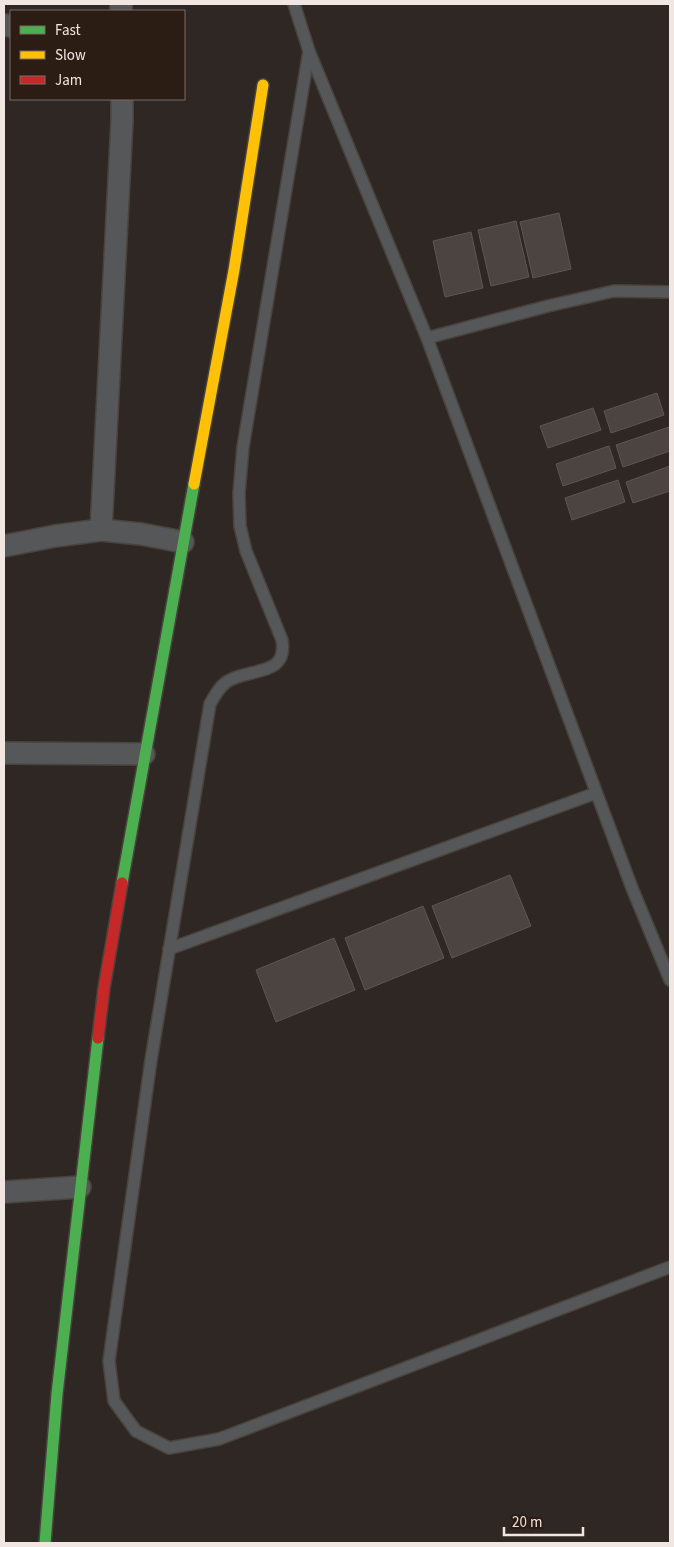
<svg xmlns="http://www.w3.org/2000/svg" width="674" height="1547" font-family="'Source Sans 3',sans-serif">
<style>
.building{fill:#4b4440;stroke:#5d5652}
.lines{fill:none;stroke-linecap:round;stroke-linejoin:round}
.lane-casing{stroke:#49433e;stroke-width:14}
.street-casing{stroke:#49433e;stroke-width:24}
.fast-casing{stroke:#49433e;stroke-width:14}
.slow-casing{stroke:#49433e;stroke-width:14}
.jam-casing{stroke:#49433e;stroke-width:14}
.lane{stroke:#565759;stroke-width:11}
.street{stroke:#565759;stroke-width:21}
.fast{stroke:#4caf50;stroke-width:11}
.slow{stroke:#ffc107;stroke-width:11}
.jam{stroke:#c62828;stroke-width:11}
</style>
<rect width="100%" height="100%" fill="#2f2723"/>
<!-- building -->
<g class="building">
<path d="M559 213 571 269 533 278 520 222Z"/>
<path d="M516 221 529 277 491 286 478 230Z"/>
<path d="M471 232 483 288 445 297 433 241Z"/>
<path d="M657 393 664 415 611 433 604 411Z"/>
<path d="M593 408 601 430 548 448 540 426Z"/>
<path d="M669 427 670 432V451L623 467 616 445Z"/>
<path d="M609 446 616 468 563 486 556 464Z"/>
<path d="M670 466V491L633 503 626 482Z"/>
<path d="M618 480 625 502 572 520 565 498Z"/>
<path d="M510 875 531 926 452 958 432 906Z"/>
<path d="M423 906 444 958 365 990 345 938Z"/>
<path d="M334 938 355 990 276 1022 256 970Z"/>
</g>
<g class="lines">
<!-- lane casing -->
<g class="lane-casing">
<g id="lane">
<path d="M294 4 309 51 427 338 632 888 670 980"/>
<path d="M309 51 243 447 239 493 240 526 246 551 282 640C288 676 252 668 230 680 221 684 215 695 210 704L151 1060 109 1361 114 1401 136 1431 169 1448 219 1439 670 1267"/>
<path d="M427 338 548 306 614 291 670 292"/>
<path d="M169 949 596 793"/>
</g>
</g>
<!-- street casing -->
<g class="street-casing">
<g id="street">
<path d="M121 4V11"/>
<path d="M4 25 11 26"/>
<path d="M101 530 122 121V99"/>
<path d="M4 546 55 536 101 530 141 534 183 542"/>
<path d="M4 753 144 754"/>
<path d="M4 1192 80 1187"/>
</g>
</g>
<!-- fast casing -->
<g class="fast-casing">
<g id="fast">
<path d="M122 883 194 484"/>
<path d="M45 1543 57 1394 98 1038"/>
</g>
</g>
<!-- slow casing -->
<g class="slow-casing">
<path id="slow" d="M194 484 234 270 263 85"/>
</g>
<!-- jam casing -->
<g class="jam-casing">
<path id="jam" d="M98 1038 104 988 122 883"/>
</g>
<!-- lane -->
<use href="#lane" class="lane"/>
<!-- street -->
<use href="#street" class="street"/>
<!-- fast -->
<use href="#fast" class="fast"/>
<!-- slow -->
<use href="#slow" class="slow"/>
<!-- jam -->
<use href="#jam" class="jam"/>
</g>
<!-- border -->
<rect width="674" height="1547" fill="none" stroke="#f1e6e1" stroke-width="10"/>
<!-- legend -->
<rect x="10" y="10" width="175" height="90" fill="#2b1c14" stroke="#7a6d66"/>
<rect x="20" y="26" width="25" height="8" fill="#4caf50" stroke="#7a6d66"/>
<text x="55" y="35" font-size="15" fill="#f1e6e1">Fast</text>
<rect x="20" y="51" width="25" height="8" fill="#ffc107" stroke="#7a6d66"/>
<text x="55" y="60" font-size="15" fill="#f1e6e1">Slow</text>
<rect x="20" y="76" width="25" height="8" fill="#c62828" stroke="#7a6d66"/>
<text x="55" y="85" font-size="15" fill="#f1e6e1">Jam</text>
<!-- scale -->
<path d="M504 1527v8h79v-8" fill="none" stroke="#f1e6e1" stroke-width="2.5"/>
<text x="512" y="1527" font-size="15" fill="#f1e6e1" stroke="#2b1c14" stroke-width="4" paint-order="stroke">20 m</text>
</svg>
